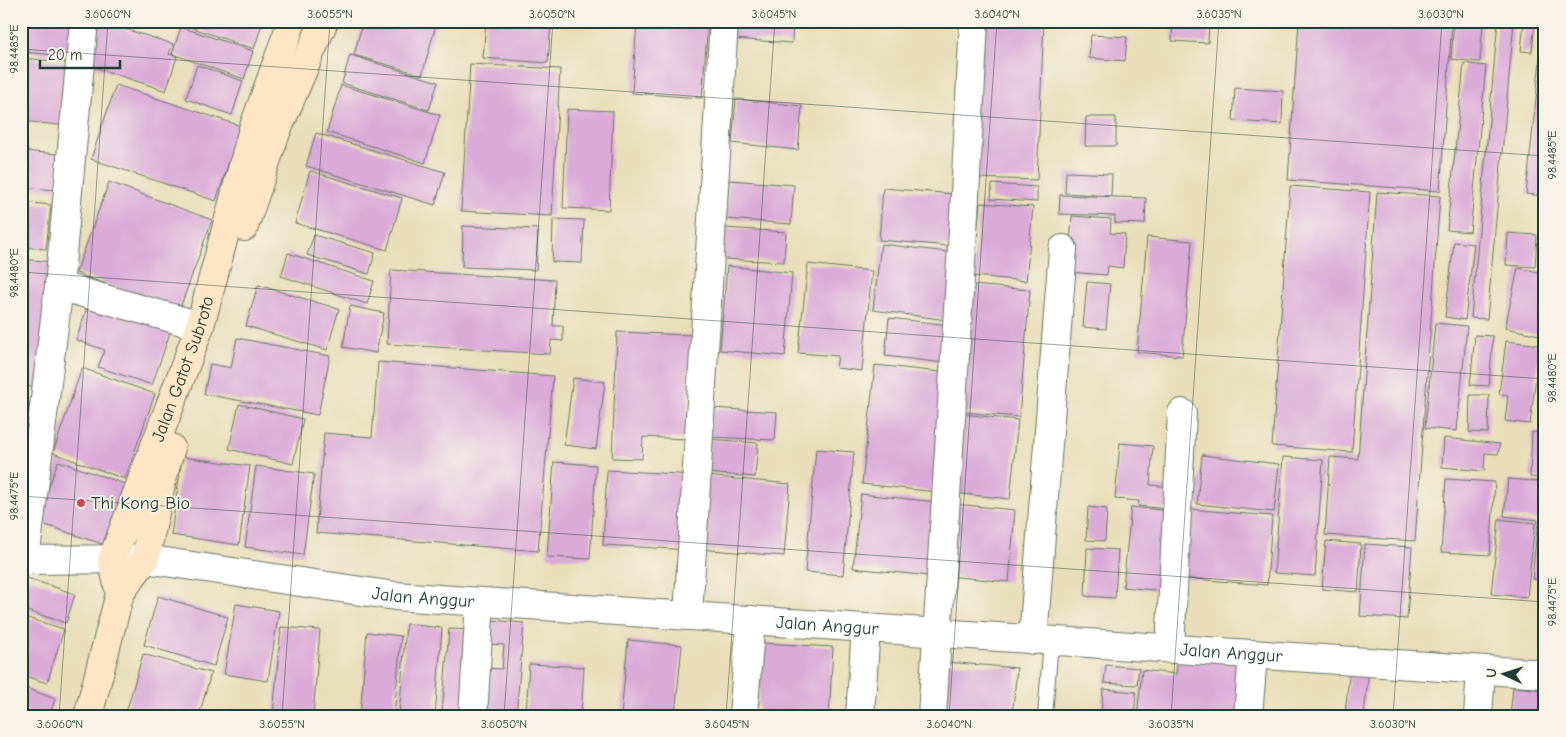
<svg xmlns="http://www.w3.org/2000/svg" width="1566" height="737" font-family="'Comic Neue',sans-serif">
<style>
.building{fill:#daaad8}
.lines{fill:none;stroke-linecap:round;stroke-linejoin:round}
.lane-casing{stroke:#667563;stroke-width:16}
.street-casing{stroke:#667563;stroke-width:30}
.secondary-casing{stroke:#667563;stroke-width:30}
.lane{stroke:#fff;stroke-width:14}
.street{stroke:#fff;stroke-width:28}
.secondary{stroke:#fee5c5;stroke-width:28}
.ticks{fill:none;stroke:#1f3d34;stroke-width:1;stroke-opacity:0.45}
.poi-dot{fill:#d1495b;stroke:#f7f3e8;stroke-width:2}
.labels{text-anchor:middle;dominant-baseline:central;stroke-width:4;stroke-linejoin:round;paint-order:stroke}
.street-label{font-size:18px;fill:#1f3d34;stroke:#f7f3e8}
.poi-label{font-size:18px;fill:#1f3d34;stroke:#f7f3e8;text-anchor:start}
.neatline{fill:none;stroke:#1f3d34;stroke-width:2}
.ticks-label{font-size:12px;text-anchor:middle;fill:#1f3d34}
</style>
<rect width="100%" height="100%" fill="#f7f3e8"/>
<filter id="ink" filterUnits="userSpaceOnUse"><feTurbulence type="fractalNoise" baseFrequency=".02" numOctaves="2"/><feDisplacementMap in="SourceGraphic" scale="10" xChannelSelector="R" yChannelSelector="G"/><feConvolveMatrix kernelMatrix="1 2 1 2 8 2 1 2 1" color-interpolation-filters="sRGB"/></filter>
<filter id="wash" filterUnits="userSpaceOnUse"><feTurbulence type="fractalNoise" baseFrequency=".0096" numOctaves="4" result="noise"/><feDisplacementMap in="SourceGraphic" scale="20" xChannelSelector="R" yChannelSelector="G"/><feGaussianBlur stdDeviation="1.12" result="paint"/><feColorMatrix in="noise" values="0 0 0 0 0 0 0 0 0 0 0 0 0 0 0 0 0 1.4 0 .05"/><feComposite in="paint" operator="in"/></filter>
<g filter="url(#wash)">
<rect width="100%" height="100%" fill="#e9deb9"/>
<g id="blocks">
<!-- building -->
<g class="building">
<path d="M21 21H72L68 56 21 52Z"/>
<path d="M99 21 173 44 169 54 177 57 166 91 85 64Z"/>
<path d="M188 21H263L254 49 187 26Z"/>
<path d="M363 21H437L422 75 354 55Z"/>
<path d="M486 21H551L548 63 483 58Z"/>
<path d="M637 21H708L702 98 632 93Z"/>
<path d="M734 21H793L792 43 733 39Z"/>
<path d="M979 21H1044L1037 180 972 178Z"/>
<path d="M1173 21H1209L1208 43 1172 41Z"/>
<path d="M1299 21H1452L1440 191 1288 180Z"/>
<path d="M1454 21H1483L1480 62 1451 59Z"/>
<path d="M1498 21H1514L1487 319 1471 318Z"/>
<path d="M1524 21H1535L1532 52 1521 51Z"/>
<path d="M181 27 253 51 244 79 172 54Z"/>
<path d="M1091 35 1127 37 1125 61 1089 58Z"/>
<path d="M1541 50H1545V196L1526 194Z"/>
<path d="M350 55 438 82 429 110 342 83Z"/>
<path d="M21 58 74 63 68 126 21 121Z"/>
<path d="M1464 63 1486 66 1470 232 1447 230Z"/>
<path d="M470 64 560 69 552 216 461 211Z"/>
<path d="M197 65 243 81 232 115 186 99Z"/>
<path d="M116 85 241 126 216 201 91 159Z"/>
<path d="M341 85 440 115 425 163 327 132Z"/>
<path d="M1235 88 1283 91 1282 124 1233 121Z"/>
<path d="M736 99 802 106 798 150 732 143Z"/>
<path d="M567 109 613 111 609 210 563 208Z"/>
<path d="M1086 117H1116V146H1085Z"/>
<path d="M316 133 445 172 435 205 306 166Z"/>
<path d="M21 151 59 154 56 190 21 187Z"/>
<path d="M310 171 402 198 387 250 295 223Z"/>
<path d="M1066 172 1112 174 1111 196 1065 193Z"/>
<path d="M729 180 794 185 791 224 726 219Z"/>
<path d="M109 182 212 220 179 311 76 273Z"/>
<path d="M992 184 1037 187V202L991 199Z"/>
<path d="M1290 186 1370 192 1352 452 1272 446Z"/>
<path d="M883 188 954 194 950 246 879 240Z"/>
<path d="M1377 192 1440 196 1415 541 1325 535 1330 457 1358 459Z"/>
<path d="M1060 195 1146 198 1145 224 1115 223V216L1059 214Z"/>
<path d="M21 202 51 205 46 249 21 247Z"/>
<path d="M980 203 1033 207 1026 281 973 276Z"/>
<path d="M1072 216 1111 219 1110 233 1125 234 1123 268 1108 266 1107 275 1068 272Z"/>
<path d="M553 219 584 220 582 263 552 262Z"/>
<path d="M463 226 538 229 536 270 462 267Z"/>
<path d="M725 228 786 232 784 262 723 259Z"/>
<path d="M1508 233 1537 235 1535 267 1506 265Z"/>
<path d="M314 235 375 253 369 274 307 255Z"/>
<path d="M1147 237 1192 241 1182 356 1137 352Z"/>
<path d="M1454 242 1474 244 1465 320 1445 317Z"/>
<path d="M881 244 956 253 947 320 873 310Z"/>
<path d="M288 253 374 281 367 304 281 276Z"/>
<path d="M21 259 54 262 44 388 21 386Z"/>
<path d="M808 264 872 271 862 371 836 368 838 356 798 353Z"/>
<path d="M727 266 792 273 785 356 720 350Z"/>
<path d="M1518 268 1545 273V336L1505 328Z"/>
<path d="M391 270 555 280 553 326H563V341L551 340 550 354 387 344Z"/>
<path d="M1087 282 1110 284 1106 329 1083 327Z"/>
<path d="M258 285 339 309 327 350 246 326Z"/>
<path d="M972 285 1030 290 1019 417 961 412Z"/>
<path d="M90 299 172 327 152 385 98 367 105 350 76 340Z"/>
<path d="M350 306 384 313 376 353 343 347Z"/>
<path d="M889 318 949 325 944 363 885 356Z"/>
<path d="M1435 323 1467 326 1457 431 1425 428Z"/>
<path d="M617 332 691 335 686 439 643 437 642 459 612 458Z"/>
<path d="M1475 335 1493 336 1489 386 1470 385Z"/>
<path d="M237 338 330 356 318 415 204 394 210 364 231 368Z"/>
<path d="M1506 341 1540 345 1530 424 1505 421 1508 395 1499 394Z"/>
<path d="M378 362 553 376 538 551 316 533 324 433 372 437Z"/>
<path d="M875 365 950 373 937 492 862 484Z"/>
<path d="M82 368 155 394 125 479 53 453Z"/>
<path d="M573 378 605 382 596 449 564 445Z"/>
<path d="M1470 395H1489L1488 433 1469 432Z"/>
<path d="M21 401 29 402 26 431 21 430Z"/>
<path d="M239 404 303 419 293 464 229 449Z"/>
<path d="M710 408 777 412 775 440 709 437Z"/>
<path d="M961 414 1018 420 1010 499 953 493Z"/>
<path d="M1532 432 1545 433V478L1530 477Z"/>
<path d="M1444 438 1500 444 1498 454 1485 453 1484 471 1442 467Z"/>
<path d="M709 439 758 443 755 477 706 473Z"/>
<path d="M21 440H29L21 508Z"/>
<path d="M1120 443 1153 446 1150 485 1170 487 1168 509 1138 506 1139 501 1115 499Z"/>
<path d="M816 449 854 452 843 575 805 572Z"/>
<path d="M1202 455 1279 464 1274 512 1197 504Z"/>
<path d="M182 457 250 466 239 545 171 535Z"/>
<path d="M1283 457 1323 460 1315 576 1274 573Z"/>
<path d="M58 461 125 484 105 545 37 522Z"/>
<path d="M554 462 596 465 590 559 547 557Z"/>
<path d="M256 466 314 474 303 555 245 547Z"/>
<path d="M607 470 695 475 691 550 603 545Z"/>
<path d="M705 476 790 484 784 556 699 549Z"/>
<path d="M1446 479 1495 482 1490 555 1441 552Z"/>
<path d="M1508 479 1545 482V580L1532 579 1538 520 1504 516Z"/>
<path d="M861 494 937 502 930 576 853 568Z"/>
<path d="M955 504 1015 510 1009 582 948 576Z"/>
<path d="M1088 507 1107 509 1105 541 1086 540Z"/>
<path d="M1131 507 1171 511 1163 591 1123 587Z"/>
<path d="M1188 509 1272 516 1267 585 1183 578Z"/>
<path d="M1499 519 1535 523 1527 597 1491 594Z"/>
<path d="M1326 541 1361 544 1358 592 1322 589Z"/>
<path d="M1365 544 1412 547 1407 619 1360 616Z"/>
<path d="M1087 548 1118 550 1115 598 1085 596Z"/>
<path d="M21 576 75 594 66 623 21 609Z"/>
<path d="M158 596 228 617 214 666 144 645Z"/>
<path d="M236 604 279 611 268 681 224 674Z"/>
<path d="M21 616 64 629 47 683 21 675Z"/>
<path d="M491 620 524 623 516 716H480L485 668 502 669 504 645 489 644Z"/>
<path d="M406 624 442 628 435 716H399Z"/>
<path d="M281 627 320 630 313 716H273Z"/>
<path d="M449 629 474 630 468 715 442 713Z"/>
<path d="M367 632 401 636 394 716H360Z"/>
<path d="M628 640 682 645 675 716H621Z"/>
<path d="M762 643 833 647 829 716H758Z"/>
<path d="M143 654 211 673 199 716H125Z"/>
<path d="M1178 655 1240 661 1242 716H1137L1142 670 1176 674Z"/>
<path d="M946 662 1017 668 1012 716H940Z"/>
<path d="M529 664 584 667 581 716H526Z"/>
<path d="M1106 665 1139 668 1137 685 1104 683Z"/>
<path d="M1350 667 1369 669 1364 715 1345 713Z"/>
<path d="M21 686 55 699 49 716H21Z"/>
<path d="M1513 687 1545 690V716H1510Z"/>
<path d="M1103 689 1136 692 1134 716H1101Z"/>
</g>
</g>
</g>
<g filter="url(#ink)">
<use href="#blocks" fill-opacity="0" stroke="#667563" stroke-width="1"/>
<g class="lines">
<!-- lane casing -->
<g class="lane-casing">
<path id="lane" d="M1045 716 1051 641"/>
</g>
<!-- street casing -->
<g class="street-casing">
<g id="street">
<path d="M59 286 200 326"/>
<path id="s1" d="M21 560 145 559 395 596 1545 674"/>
<path d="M25 560 59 286 84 21"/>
<path d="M688 616 724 21"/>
<path d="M1033 640 1063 249"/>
<path d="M1170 649 1182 413"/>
<path d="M473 716 480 602"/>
<path d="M743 716 751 620"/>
<path d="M860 716 866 628"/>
<path d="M932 716 964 215 974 21"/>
<path d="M1248 716 1253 655"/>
<path d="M1478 716 1481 670"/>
</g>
</g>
<!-- secondary casing -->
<g class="secondary-casing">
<g id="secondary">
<path d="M244 227 275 135 324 21"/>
<path d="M120 593 145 559 163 475 171 448"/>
<path id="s2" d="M88 716 120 593 112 560 200 326 253 129 292 21"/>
</g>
</g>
<!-- lane -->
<use href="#lane" class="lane"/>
<!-- street -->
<use href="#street" class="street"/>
<!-- secondary -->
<use href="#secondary" class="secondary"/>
</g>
</g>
<!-- ticks -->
<path class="ticks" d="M21 49 1545 156M21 272 1545 379M21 496 1545 602M59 716 108 21M282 716 330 21M504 716 553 21M726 716 775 21M949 716 997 21M1171 716 1219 21M1393 716 1442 21"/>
<!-- markers -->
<circle class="poi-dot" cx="81" cy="503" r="5"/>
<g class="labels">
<!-- street labels -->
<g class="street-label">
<text stroke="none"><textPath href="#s2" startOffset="365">Jalan Gatot Subroto</textPath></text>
<text stroke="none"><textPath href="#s1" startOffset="405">Jalan Anggur</textPath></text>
<text stroke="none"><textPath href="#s1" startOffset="810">Jalan Anggur</textPath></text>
<text stroke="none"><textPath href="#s1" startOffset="1215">Jalan Anggur</textPath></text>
</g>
<!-- poi labels -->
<g class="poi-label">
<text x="91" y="503">Thi Kong Bio</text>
</g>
</g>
<!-- margin -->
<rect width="1566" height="737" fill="none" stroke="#f7f3e8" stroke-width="55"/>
<!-- north arrow -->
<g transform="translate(1504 674) rotate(274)" stroke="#f7f3e8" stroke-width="4" paint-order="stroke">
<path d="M0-4L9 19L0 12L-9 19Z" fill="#1f3d34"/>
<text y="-8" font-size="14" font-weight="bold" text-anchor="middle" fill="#1f3d34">U</text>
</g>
<!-- scale -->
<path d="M40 60v8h80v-8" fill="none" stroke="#1f3d34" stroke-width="2.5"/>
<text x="48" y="60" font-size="15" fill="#1f3d34" stroke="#f7f3e8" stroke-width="4" paint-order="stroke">20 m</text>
<rect x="28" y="28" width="1510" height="682" class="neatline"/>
<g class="ticks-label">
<text x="108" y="18">3.6060°N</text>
<text x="330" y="18">3.6055°N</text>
<text x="552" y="18">3.6050°N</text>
<text x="774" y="18">3.6045°N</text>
<text x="997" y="18">3.6040°N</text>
<text x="1219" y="18">3.6035°N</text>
<text x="1441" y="18">3.6030°N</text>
<text transform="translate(14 49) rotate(-90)" y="4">98.4485°E</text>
<text transform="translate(1552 155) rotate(-90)" y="4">98.4485°E</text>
<text transform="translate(14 273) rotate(-90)" y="4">98.4480°E</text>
<text transform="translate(1552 378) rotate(-90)" y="4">98.4480°E</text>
<text transform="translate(14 496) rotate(-90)" y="4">98.4475°E</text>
<text transform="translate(1552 602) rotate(-90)" y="4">98.4475°E</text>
<text x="60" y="728">3.6060°N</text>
<text x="282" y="728">3.6055°N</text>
<text x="504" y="728">3.6050°N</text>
<text x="727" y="728">3.6045°N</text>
<text x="949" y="728">3.6040°N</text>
<text x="1171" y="728">3.6035°N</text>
<text x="1393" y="728">3.6030°N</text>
</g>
</svg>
